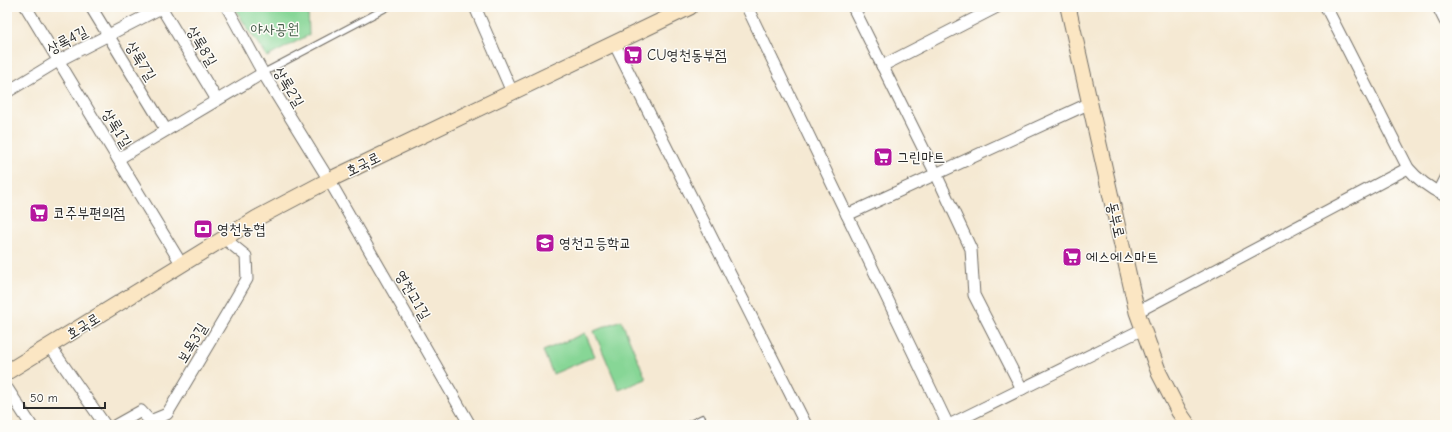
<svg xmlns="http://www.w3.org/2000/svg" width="1452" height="432" font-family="'Comic Neue','Poor Story',sans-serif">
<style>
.green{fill:#87d696;stroke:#598060}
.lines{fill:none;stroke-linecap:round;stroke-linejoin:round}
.lane-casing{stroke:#726e66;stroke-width:8}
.street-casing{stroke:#726e66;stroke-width:13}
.secondary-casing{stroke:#726e66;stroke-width:17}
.lane{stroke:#fff;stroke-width:5.5}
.street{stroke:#fff;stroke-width:11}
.secondary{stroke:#fbe6c3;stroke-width:15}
.labels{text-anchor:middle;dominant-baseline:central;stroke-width:3;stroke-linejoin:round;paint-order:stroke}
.park-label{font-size:15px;fill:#475e4b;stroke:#fdfcf7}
.street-label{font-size:15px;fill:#2b2b2b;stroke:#fdfcf7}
.poi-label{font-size:15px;fill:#2b2b2b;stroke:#fdfcf7;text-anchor:start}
</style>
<rect width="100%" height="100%" fill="#fdfcf7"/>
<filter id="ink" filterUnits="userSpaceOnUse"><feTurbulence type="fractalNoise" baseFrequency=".025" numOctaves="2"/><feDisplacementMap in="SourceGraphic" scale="8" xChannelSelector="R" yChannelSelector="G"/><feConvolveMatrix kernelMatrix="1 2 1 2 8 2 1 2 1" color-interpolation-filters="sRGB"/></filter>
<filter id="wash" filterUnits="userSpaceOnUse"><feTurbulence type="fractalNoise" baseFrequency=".012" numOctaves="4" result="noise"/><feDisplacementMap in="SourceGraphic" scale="16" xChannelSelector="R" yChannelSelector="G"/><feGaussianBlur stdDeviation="0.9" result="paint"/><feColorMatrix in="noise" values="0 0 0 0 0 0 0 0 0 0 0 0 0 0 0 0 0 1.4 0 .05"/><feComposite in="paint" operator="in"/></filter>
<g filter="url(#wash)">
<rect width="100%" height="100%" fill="#f5e9d3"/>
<!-- green -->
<g class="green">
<path d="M235 7H308L309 35 267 57 234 8Z"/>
<path d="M621 320 646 379 619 390 594 331Z"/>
<path d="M585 333 595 356 553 374 543 351Z"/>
</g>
</g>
<g filter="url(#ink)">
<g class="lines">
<!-- lane casing -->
<g class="lane-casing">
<g id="lane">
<path d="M263 73 388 7"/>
<path d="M688 425 702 418 705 425"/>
</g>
</g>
<!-- street casing -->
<g class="street-casing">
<g id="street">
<path d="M26 7 182 265"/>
<path d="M91 7 166 130"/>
<path d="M161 7 217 100"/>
<path d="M227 7 263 73 329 180 470 425"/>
<path d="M475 7 512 92"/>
<path d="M747 7 948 425"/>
<path d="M853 7 936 174 971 249 974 295 1022 389"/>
<path d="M1326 7 1408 168C1418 180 1431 189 1445 196"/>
<path d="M1438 7 1445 21"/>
<path d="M614 43 806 425"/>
<path d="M882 66 997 7"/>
<path d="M7 92 58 61 163 7"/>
<path d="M118 159 263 73"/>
<path d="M1438 192 1445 178"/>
<path d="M847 215 1090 103"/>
<path d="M1137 312 1408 168"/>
<path d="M50 346 105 425"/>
<path d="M7 388 31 425"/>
<path d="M116 425 141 411 150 421 167 414 236 298 247 279 246 256 225 239"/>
<path d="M949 425 1143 329"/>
</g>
</g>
<!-- secondary casing -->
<g class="secondary-casing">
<g id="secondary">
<path d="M1068 7 1137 312 1159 373 1179 412 1188 425"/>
<path d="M7 372 257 218 329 180 690 7"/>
</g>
</g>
<!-- lane -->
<use href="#lane" class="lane"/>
<!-- street -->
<use href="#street" class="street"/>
<!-- secondary -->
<use href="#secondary" class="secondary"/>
</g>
</g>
<!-- icons -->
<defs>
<g id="supermarket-square" transform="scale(1)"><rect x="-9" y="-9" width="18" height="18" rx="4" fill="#b5179e" stroke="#fdfcf7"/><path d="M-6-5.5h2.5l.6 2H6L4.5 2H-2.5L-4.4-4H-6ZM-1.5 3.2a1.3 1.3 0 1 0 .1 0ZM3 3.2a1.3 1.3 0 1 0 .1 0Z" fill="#fff"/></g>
<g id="bank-square" transform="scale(1)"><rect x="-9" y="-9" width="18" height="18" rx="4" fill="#b5179e" stroke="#fdfcf7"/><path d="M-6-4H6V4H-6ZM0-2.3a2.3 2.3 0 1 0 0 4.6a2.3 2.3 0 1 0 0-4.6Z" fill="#fff"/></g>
<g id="school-square" transform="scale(1)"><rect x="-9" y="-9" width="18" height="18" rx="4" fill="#b5179e" stroke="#fdfcf7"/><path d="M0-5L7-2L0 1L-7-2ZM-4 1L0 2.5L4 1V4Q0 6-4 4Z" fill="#fff"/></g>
</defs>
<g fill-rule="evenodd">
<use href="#supermarket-square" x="633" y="55"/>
<use href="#supermarket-square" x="883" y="157"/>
<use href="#supermarket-square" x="39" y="213"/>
<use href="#bank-square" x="203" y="229"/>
<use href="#school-square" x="545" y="243"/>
<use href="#supermarket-square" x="1072" y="257"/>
</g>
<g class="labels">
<!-- park labels -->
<g class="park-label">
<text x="275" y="29">야사공원</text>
</g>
<!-- street labels -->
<g class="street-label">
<text transform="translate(67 40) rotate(-28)">상록4길</text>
<text transform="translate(202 46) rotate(59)">상록8길</text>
<text transform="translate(141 61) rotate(58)">상록7길</text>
<text transform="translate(289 87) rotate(59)">상록2길</text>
<text transform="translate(117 128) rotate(59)">상록1길</text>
<text transform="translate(363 164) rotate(-26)">호국로</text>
<text transform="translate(1116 220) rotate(77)">동부로</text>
<text transform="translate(413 295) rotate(60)">영천고1길</text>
<text transform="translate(83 326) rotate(-32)">호국로</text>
<text transform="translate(192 343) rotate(-59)">보목3길</text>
</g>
<!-- poi labels -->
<g class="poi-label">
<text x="647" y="55">CU영천동부점</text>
<text x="897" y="157">그린마트</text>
<text x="53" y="213">코주부편의점</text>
<text x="217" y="229">영천농협</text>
<text x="559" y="243">영천고등학교</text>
<text x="1086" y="257">에스에스마트</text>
</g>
</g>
<!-- margin -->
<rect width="1452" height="432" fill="none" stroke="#fdfcf7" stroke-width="24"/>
<!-- scale -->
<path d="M24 402v6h81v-6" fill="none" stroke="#2b2b2b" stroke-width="2"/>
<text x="30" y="402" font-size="12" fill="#2b2b2b" stroke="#fdfcf7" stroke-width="3" paint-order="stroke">50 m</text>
</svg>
